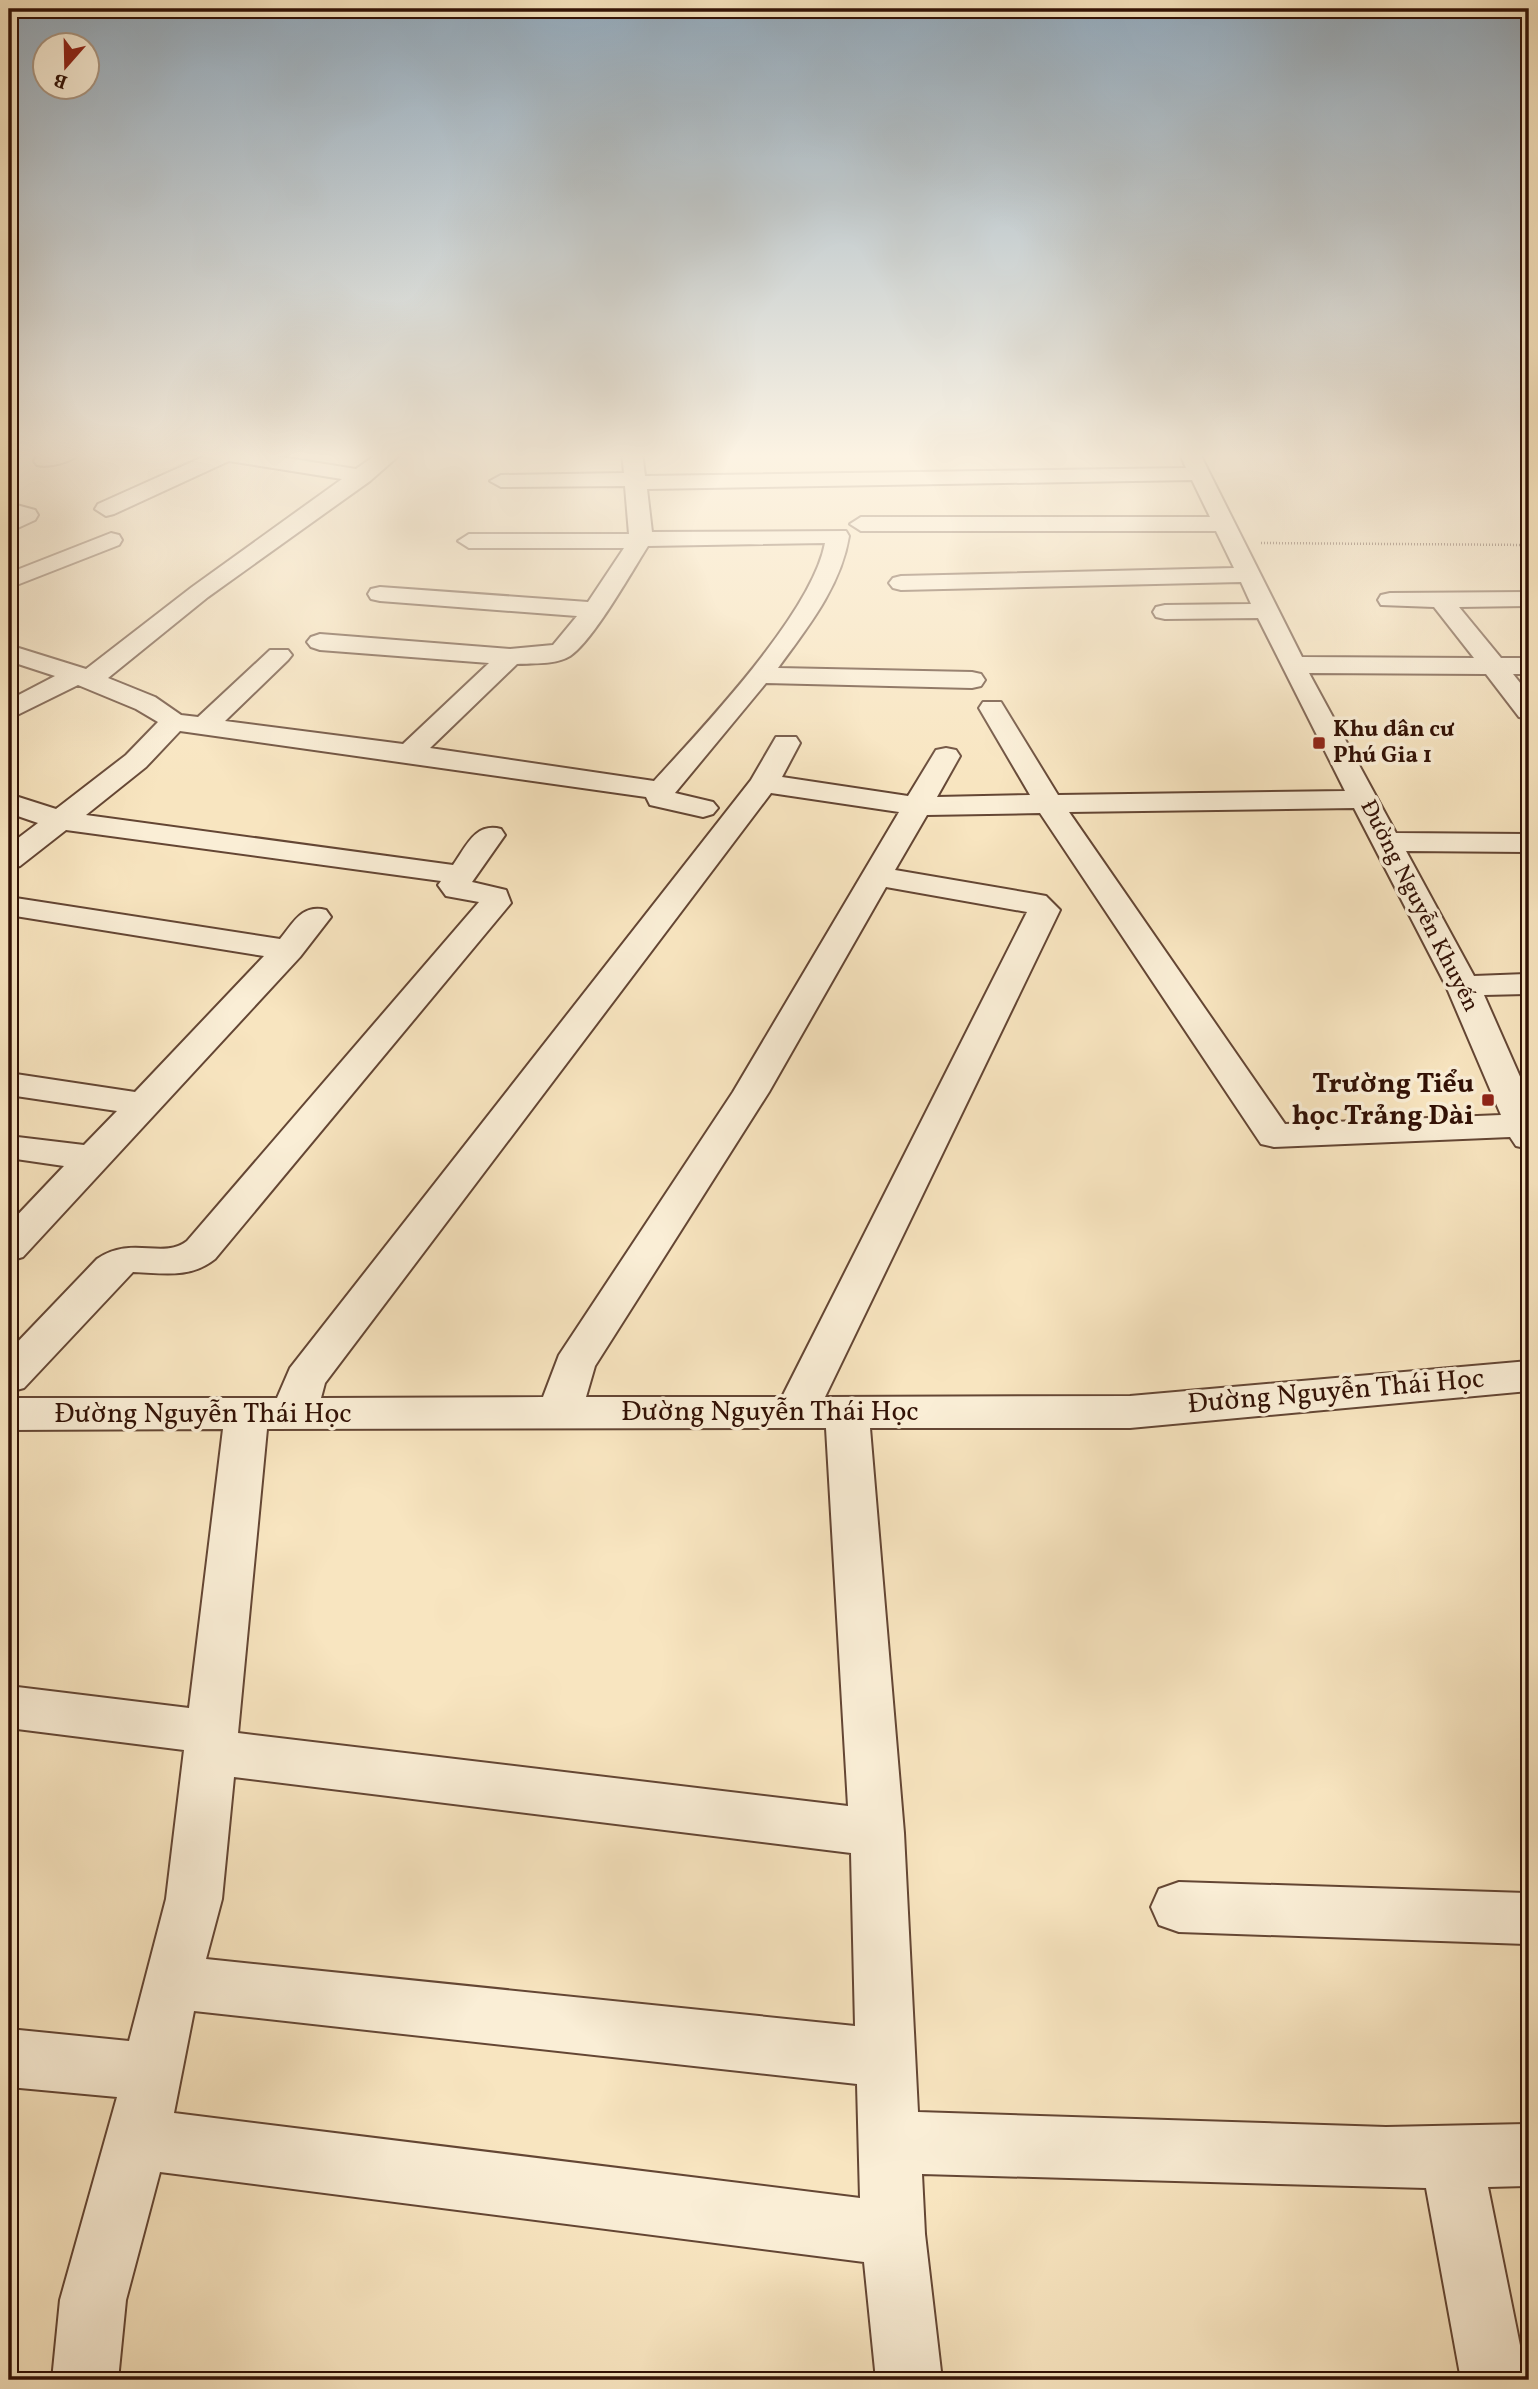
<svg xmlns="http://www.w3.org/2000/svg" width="1538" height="2389" font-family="Vollkorn,serif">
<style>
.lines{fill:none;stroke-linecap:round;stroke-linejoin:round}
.minor-casing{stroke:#644634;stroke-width:4}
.path{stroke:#321105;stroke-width:2.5;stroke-dasharray:1 2;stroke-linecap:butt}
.minor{fill:#faeed6;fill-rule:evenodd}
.poi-dot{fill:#8f2418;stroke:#faeed6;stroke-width:2.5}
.labels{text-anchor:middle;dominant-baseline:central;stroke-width:7;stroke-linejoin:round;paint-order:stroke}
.far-poi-label{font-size:23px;font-weight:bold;fill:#321105;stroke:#faeed6;text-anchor:start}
.far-street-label{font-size:23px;fill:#321105;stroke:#faeed6}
.poi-label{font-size:28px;font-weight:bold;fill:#321105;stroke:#faeed6;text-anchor:end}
.street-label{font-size:28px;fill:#321105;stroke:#faeed6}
</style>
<rect width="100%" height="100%" fill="#f8e5c0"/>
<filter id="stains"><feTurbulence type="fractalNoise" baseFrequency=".00286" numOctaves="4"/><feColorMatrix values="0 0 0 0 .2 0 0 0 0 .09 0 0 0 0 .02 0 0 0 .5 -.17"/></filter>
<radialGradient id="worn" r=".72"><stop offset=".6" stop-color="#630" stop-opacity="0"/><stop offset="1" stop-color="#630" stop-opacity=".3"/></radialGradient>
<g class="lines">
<!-- minor casing -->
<g class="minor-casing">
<g id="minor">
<path d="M9 452H21L22 454 9 461Z"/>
<path d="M52 452H81C73 462 49 468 37 465L34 461 37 457Z"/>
<path d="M214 452H249L356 469 380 452H403L370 481 208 597 108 678 155 697 181 715 198 717 270 650H288L292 655 288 660 225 721 403 744 489 663 320 650 311 647 307 642 311 637 320 634 510 649 553 645 577 616 380 601 371 599 368 594 371 589 380 587 588 602 624 548H469L458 541 469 534H629L625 486 501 487 490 481 501 475 624 473 622 452H642L645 476 1186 468 1179 452H1199L1302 657 1474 658 1434 607 1381 605 1378 600 1381 595 1390 593 1529 592V606L1459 607 1501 658H1529V674H1513L1529 694V719L1519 717 1486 674 1309 673 1396 833 1529 834V852L1406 851 1474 976 1529 974V994L1484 995 1529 1097V1149L1516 1146 1510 1137 1274 1147 1261 1144 1040 813 927 815 895 870 1035 894 1046 896 1060 910 825 1397 1130 1396 1529 1361V1391L1130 1428H870L904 1833 918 2112 1386 2127 1529 2124V2186L1488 2187 1527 2380H1461L1426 2188 922 2174 925 2234 942 2380H876L864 2262 160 2172 126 2300 118 2380H52L60 2300 117 2097 9 2087V2029L129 2041 166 1899 184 1750 9 1728V1686L189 1708 223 1429 9 1430V1398H277L290 1368 751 780 776 737H796L800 743 782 777 908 796 936 750 946 748 956 750 960 756 937 797 1030 795 979 708 983 702H1001L1058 795 1345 791 1258 618 1165 619 1156 617 1153 612 1156 607 1165 605 1251 604 1241 582 901 590 893 588 889 583 893 578 901 576 1234 568 1216 531H861L850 524 861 517H1210L1192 480 647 489 652 532 846 531 849 536C841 586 808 627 778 668L972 672 981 674 985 680 981 686 972 688 766 683 675 793 713 802 718 808 713 814 703 817 650 805 646 797 180 731 146 767 86 815 453 865C466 847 475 822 501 829L505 835 472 882 506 890 511 903 215 1259C190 1279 163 1273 133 1272L24 1388 9 1392V1351L97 1259C132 1235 162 1260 187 1241L479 902 446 896 438 885 441 881 66 830 20 866 9 869V845L38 823 9 813V794L56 809 126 755 158 722 136 709 78 685 9 719V700L55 676 9 661V645L86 669 192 587 342 479 229 461 114 514 106 516 95 509 98 504ZM825 543C812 613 703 727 654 781L430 748 517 664C534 663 555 665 570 656 593 641 632 571 648 546ZM771 793 899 812 733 1092 559 1355 543 1397 321 1398 325 1383ZM1354 808 1446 986 1501 1115 1285 1124 1069 812ZM886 887 1027 912 782 1397H586L595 1366 769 1092ZM826 1428 848 1806 238 1733 267 1429ZM234 1777 851 1853 855 2026 206 1959 222 1899ZM194 2011 857 2084 860 2198 174 2113Z"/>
<path d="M9 503 35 510 38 515 35 520 9 532Z"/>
<path d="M111 533 119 535 122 540 119 545 9 588V573Z"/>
<path d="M9 897 280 939C294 922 302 904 326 910L331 917 300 957 23 1257 9 1261V1224L64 1166 9 1158V1136L84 1145 117 1111 9 1095V1073L135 1092 264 956 9 915Z"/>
<path d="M1179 1882 1529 1893V1944L1179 1932 1159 1925 1151 1907 1159 1889Z"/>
</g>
</g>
<!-- path -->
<path class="path" d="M1261 543 1529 545"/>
<!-- minor -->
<use href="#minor" class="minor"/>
</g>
<!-- sky -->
<linearGradient id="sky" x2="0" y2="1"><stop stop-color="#93abbe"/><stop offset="0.58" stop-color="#fcf3e3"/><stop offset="1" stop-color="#fcf3e3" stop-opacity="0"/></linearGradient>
<rect width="1538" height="786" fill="url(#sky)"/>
<!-- markers -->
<g class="poi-dot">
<rect x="1312" y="736" width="14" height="14" rx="3.5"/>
<rect x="1481" y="1093" width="14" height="14" rx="3.5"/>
</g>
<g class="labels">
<!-- far-poi labels -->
<g class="far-poi-label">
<text x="1333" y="730">Khu dân cư<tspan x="1333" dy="26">Phú Gia 1</tspan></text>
</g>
<!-- far-street labels -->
<g class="far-street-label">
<text transform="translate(1419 906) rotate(63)">Đường Nguyễn Khuyến</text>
</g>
<!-- poi labels -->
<g class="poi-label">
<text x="1474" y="1084">Trường Tiểu<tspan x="1474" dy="32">học Trảng Dài</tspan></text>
</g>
<!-- street labels -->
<g class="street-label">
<text transform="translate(1336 1392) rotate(-5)">Đường Nguyễn Thái Học</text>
<text x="770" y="1412">Đường Nguyễn Thái Học</text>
<text x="203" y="1414">Đường Nguyễn Thái Học</text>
</g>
</g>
<!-- margin -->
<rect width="1538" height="2389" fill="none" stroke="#f8e5c0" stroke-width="35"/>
<rect x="10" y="10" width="1517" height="2368" fill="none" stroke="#321105" stroke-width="3.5"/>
<rect x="18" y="18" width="1503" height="2354" fill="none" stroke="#321105" stroke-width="2"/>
<!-- north arrow -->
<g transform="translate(66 66) rotate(200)"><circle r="33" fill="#faeed6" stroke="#aa9682" stroke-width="2"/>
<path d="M0-5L12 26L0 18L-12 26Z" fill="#8f2418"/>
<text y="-10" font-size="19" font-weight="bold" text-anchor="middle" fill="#321105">B</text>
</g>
<rect width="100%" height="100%" filter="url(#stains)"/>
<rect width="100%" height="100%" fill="url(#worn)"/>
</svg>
